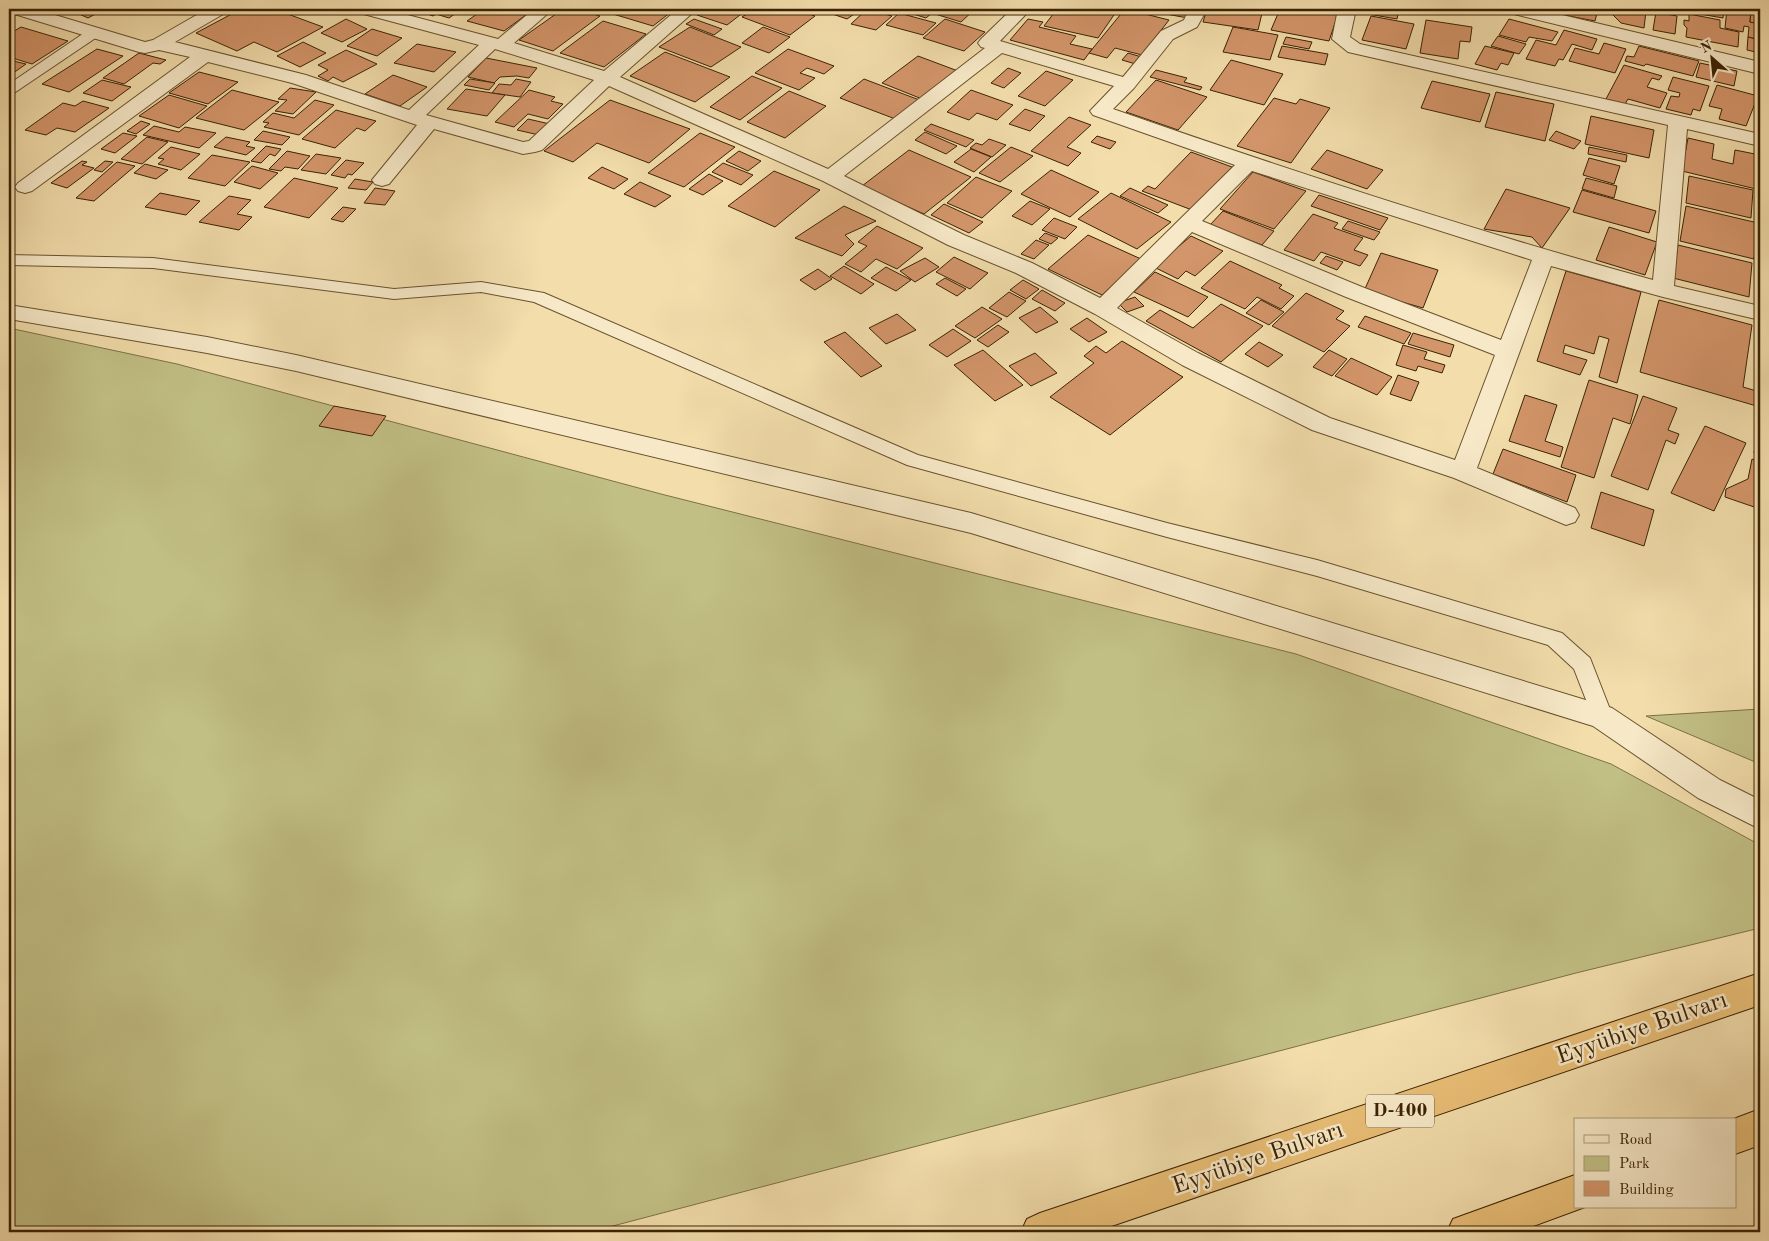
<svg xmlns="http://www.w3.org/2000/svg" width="1769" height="1241" font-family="'Old Standard TT',serif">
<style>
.green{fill:#c1bf84;stroke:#7e7144}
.building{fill:#d3956a;stroke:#3b2304}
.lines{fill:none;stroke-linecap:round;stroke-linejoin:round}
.lane-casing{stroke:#69522e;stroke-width:2}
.street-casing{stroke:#69522e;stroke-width:2}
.highway-casing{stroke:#3b2304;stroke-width:2}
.lane{fill:#f7e9c8;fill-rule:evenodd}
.street{fill:#f7e9c8;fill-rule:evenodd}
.highway{fill:#e9be76;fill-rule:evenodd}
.labels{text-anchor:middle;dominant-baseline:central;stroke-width:5;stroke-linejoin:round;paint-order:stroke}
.shield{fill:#f7e9c8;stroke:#735e3f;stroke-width:1}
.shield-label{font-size:19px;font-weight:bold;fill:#3b2304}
.near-street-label{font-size:24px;fill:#3b2304;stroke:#f7e9c8}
</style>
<rect width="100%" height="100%" fill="#f2ddab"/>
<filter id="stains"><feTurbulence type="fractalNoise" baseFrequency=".004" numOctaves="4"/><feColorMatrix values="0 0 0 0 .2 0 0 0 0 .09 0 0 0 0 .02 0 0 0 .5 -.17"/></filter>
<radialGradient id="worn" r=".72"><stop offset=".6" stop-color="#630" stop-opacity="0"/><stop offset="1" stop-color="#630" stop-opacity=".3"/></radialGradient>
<!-- green -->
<g class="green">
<path d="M9 328 177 364 661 494 1296 654 1611 764 1760 845V928L1576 973 590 1232H9Z"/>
<path d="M1760 709V764L1646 716Z"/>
</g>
<!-- building -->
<g class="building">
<path d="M68 9H105L88 18Z"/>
<path d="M241 9H292L285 13 323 27 277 52 254 42 237 51 196 33Z"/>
<path d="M432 9H462L449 18 436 14 433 16 425 13Z"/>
<path d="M484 9H534L504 31 467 21Z"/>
<path d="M563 9H577L600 16 553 51 519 40Z"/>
<path d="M607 9H661L671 12 653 26 603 11Z"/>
<path d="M706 9H719L740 15 727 25 697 15Z"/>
<path d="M755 9H794L815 16 790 35 742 17Z"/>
<path d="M818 9H848L857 12 847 19Z"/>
<path d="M867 9 892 16 876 30 851 24Z"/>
<path d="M897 9H918L932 13 926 18Z"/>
<path d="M919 9H975L961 22Z"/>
<path d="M1057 9H1103L1116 12 1098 38 1044 26Z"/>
<path d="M1125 9 1169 20 1142 55 1115 48 1107 58 1089 53Z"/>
<path d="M1138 9H1193L1188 18Z"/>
<path d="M1207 9H1263L1258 30 1203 22Z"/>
<path d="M1280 9H1327L1339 11 1329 41 1271 30Z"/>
<path d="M1364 9H1386V11L1398 14 1397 19 1362 13Z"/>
<path d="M1549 9H1598L1595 21 1548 12Z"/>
<path d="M1611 9H1641L1646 11 1644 28 1621 23 1610 12Z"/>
<path d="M1648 9H1675L1674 14Z"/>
<path d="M1677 9H1724L1723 18 1677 10Z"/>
<path d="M1727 9 1751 10 1750 22 1760 24V40L1748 37 1749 27 1744 26 1743 32 1725 28Z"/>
<path d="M1751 10 1760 12V24L1750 22Z"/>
<path d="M1656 12 1677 16 1675 34 1653 30Z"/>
<path d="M899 13 936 23 923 35 886 25Z"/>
<path d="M1689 14 1720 20V28L1739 32 1738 47 1686 37 1687 28 1684 25V20L1689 21Z"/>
<path d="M1371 16 1414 24 1406 49 1362 40Z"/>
<path d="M346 19 367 29 342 42 321 33Z"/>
<path d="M694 19 722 29 714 35 686 24Z"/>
<path d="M945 19 985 32 964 51 923 38Z"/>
<path d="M1028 19 1043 22 1039 27 1076 36 1070 44 1092 49 1084 60 1010 40Z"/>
<path d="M1509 19 1558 32 1552 41 1529 37 1526 42 1499 35Z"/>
<path d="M1426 20 1472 27 1470 42 1460 41 1458 59 1420 53Z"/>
<path d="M603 21 646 34 604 67 560 53Z"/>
<path d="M21 27 68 41 32 64 9 57V34Z"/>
<path d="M690 27 741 47 711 67 659 47Z"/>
<path d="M763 27 790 37 769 53 742 43Z"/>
<path d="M1233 27 1278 35 1270 60 1223 52Z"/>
<path d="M372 29 402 38 377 56 347 46Z"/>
<path d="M1564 30 1597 39 1592 50 1572 44 1563 60 1559 59 1555 66 1526 59 1536 40 1556 45Z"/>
<path d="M1498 36 1526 44 1519 54 1491 46Z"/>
<path d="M1286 37 1312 42 1309 49 1283 44Z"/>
<path d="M1748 37 1760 40V53L1747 50Z"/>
<path d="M303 42 326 53 300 67 277 56Z"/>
<path d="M1604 43 1626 49 1615 73 1569 61 1575 48 1599 54Z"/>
<path d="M417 44 456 52 434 72 394 63Z"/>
<path d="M1282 46 1328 54 1325 65 1278 57Z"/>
<path d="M1485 46 1514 53 1508 65 1501 63 1497 70 1475 64Z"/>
<path d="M1639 46 1699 61 1693 76 1646 64 1644 66 1625 61 1627 56 1634 57Z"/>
<path d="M97 49 123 56 69 92 42 84Z"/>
<path d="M788 49 834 66 824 74 807 68 800 73 815 78 799 90 755 73Z"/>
<path d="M346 50 377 64 343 82 333 77 328 81 318 76 328 70 318 65Z"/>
<path d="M665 52 730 77 695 102 630 76Z"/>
<path d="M139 53 166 60 160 64 153 63 124 84 103 78Z"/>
<path d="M1128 53 1145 58 1139 65 1122 60Z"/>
<path d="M918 56 958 71 922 99 882 83Z"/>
<path d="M486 58 537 68 529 78 517 76 500 77 494 83 468 77Z"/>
<path d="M9 60 26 64 9 76Z"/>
<path d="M1231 60 1283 74 1264 105 1210 90Z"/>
<path d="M1700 63 1737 71 1734 86 1696 77Z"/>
<path d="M1624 65 1662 76 1659 80 1652 78 1647 87 1667 93 1660 108 1628 99 1625 104 1606 99Z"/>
<path d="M1008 68 1021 73 1004 88 991 83Z"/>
<path d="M1156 70 1187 78 1184 82 1202 87 1200 90 1150 77Z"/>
<path d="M1046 71 1073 80 1045 106 1018 96Z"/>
<path d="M199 72 238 82 208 104 169 93Z"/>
<path d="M393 75 427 87 400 106 365 94Z"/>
<path d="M752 76 782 88 740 120 710 107Z"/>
<path d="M1673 77 1709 86 1700 111 1693 109 1691 115 1666 109 1671 96 1679 97 1680 93 1668 90Z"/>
<path d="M470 79 495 83 489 90 464 85Z"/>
<path d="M516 79 531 82 520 97 492 93 499 84 511 85Z"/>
<path d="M864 79 922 101 898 120 840 98Z"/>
<path d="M102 80 131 87 112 101 83 93Z"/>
<path d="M1156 80 1207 97 1178 130 1126 112Z"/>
<path d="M1432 81 1490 94 1480 122 1421 108Z"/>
<path d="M1717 85 1758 96 1746 126 1719 119 1722 109 1709 106Z"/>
<path d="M290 88 316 92 293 114 275 111 287 100 278 99Z"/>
<path d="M466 89 505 95 487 116 447 109Z"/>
<path d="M232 90 279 102 244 130 196 118Z"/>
<path d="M529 90 555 97 551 101 563 104 548 119 528 114 514 127 495 122Z"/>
<path d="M971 90 1013 105 997 120 977 113 969 120 947 112Z"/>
<path d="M789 91 826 106 785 138 747 122Z"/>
<path d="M1496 92 1554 104 1545 141 1485 127Z"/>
<path d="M169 95 207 106 179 128 139 116Z"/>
<path d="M1274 98 1296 104 1300 99 1330 108 1291 163 1237 146Z"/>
<path d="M315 100 334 105 299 135 264 127 269 123 263 122 273 113 294 118Z"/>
<path d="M610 100 690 129 649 163 597 143 573 162 544 151Z"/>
<path d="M83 101 109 108 75 132 57 128 46 135 25 130 63 103 75 106Z"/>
<path d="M1025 109 1045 116 1030 131 1009 124Z"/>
<path d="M336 110 376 121 365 131 357 128 335 148 302 139Z"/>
<path d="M1591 116 1654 130 1649 158 1585 144Z"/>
<path d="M1069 117 1091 125 1067 147 1081 153 1068 166 1031 151Z"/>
<path d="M528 119 550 124 539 135 517 130Z"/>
<path d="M141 121 150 124 136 134 127 131Z"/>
<path d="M931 124 974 140 966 147 924 130Z"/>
<path d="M154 126 179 132 185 127 216 133 199 148 143 135Z"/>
<path d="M263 131 290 137 282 145 254 140Z"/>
<path d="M1556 131 1581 141 1574 149 1549 140Z"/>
<path d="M925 132 957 146 946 154 915 140Z"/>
<path d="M123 133 137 136 115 153 101 149Z"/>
<path d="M700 133 735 147 684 187 648 173Z"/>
<path d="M1097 136 1116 142 1110 149 1091 142Z"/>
<path d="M147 137 168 142 142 164 121 159Z"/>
<path d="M226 137 250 142 246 146 255 148 246 155 214 147Z"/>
<path d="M1688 138 1714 144 1712 159 1733 164 1735 150 1760 155V190L1682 171Z"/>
<path d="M989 139 1006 145 992 157 970 148 976 143 982 145Z"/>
<path d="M266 146 281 149 275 156 270 154 261 163 251 161Z"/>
<path d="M171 147 200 154 181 170 158 164 164 159 158 158Z"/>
<path d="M1011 147 1033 156 1000 182 979 173Z"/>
<path d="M1589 147 1627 155 1626 162 1588 154Z"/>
<path d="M971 149 991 157 974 172 954 162Z"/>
<path d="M909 150 971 177 924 214 862 186Z"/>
<path d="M1327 150 1383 170 1367 189 1311 169Z"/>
<path d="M287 151 310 156 298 169 285 167 281 171 269 169Z"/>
<path d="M739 151 761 161 748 171 726 161Z"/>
<path d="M1191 152 1232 167 1192 210 1142 191 1148 186 1155 189Z"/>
<path d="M316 154 341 158 326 174 301 170Z"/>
<path d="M212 155 250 162 225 186 188 178Z"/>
<path d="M1589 158 1620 166 1614 184 1583 175Z"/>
<path d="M346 160 364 163 352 175 348 174 345 178 331 175Z"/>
<path d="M82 161 87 162 82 165 94 168 67 188 51 183Z"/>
<path d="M105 161 113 162 102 172 94 170Z"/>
<path d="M117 162 135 166 94 201 76 198Z"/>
<path d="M723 163 753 175 741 185 712 172Z"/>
<path d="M145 164 168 170 156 179 134 173Z"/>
<path d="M252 166 278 173 260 189 234 182Z"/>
<path d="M602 167 628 179 614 189 588 178Z"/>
<path d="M1051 170 1099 192 1070 217 1021 194Z"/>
<path d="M774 171 820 190 775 227 728 206Z"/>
<path d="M1253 172 1306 191 1274 229 1220 209Z"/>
<path d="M709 174 723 181 703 195 689 189Z"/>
<path d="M1689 176 1753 190 1751 218 1686 203Z"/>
<path d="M976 177 1012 191 982 218 947 203Z"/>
<path d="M294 178 338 188 309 218 264 207Z"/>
<path d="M1586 178 1617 186 1614 198 1582 189Z"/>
<path d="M355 179 373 182 366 190 348 188Z"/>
<path d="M640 182 671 196 655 207 624 194Z"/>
<path d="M375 188 395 191 385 205 364 203Z"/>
<path d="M1130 188 1168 205 1158 213 1120 196Z"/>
<path d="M1506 189 1570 208 1542 248 1532 237 1484 229Z"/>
<path d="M1582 190 1656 211 1649 233 1573 212Z"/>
<path d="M160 193 200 201 186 215 145 207Z"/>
<path d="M1111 193 1171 222 1137 249 1078 219Z"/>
<path d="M1319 195 1388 218 1380 230 1311 206Z"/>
<path d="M229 196 251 200 237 214 252 217 239 230 199 222Z"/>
<path d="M1030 201 1050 209 1032 225 1012 216Z"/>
<path d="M944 204 983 222 969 233 931 215Z"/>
<path d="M844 206 876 221 845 235 854 244 842 256 795 238Z"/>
<path d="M1686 206 1758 223 1754 259 1680 241Z"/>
<path d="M343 207 356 209 343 222 331 219Z"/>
<path d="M1223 211 1274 231 1262 245 1210 225Z"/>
<path d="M1313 214 1338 223 1334 228 1363 238 1354 250 1368 255 1360 266 1321 252 1314 261 1284 250Z"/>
<path d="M1054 218 1077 227 1065 239 1042 230Z"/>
<path d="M1348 221 1380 232 1374 240 1342 229Z"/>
<path d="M877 226 923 248 897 269 876 259 861 272 845 264 867 246 858 242Z"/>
<path d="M1609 227 1657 242 1645 275 1596 260Z"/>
<path d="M1045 233 1058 238 1051 244 1039 239Z"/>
<path d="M1088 235 1141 259 1102 295 1048 269Z"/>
<path d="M1191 236 1223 251 1195 276 1186 271 1178 279 1154 267Z"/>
<path d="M1036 240 1049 245 1034 259 1021 254Z"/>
<path d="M1678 245 1752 263 1749 297 1673 278Z"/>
<path d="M1381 253 1438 270 1423 308 1364 291Z"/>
<path d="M1326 256 1343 262 1337 270 1320 263Z"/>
<path d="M954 257 988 273 970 289 936 272Z"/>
<path d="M925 258 939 267 915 282 900 271Z"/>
<path d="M1230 261 1282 285 1279 288 1294 296 1281 309 1257 297 1245 309 1201 288Z"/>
<path d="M844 266 874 284 861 294 830 276Z"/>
<path d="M886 267 911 280 896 291 871 278Z"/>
<path d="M818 269 832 279 815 290 800 280Z"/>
<path d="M1566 271 1641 292 1617 383 1599 377 1609 339 1599 336 1594 354 1565 345 1563 353 1587 360 1580 375 1537 361Z"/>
<path d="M1155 272 1208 297 1188 317 1134 292Z"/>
<path d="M945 278 966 289 957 296 936 284Z"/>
<path d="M1023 280 1039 289 1026 299 1010 290Z"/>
<path d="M1042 290 1065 303 1055 311 1032 299Z"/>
<path d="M1009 292 1026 301 1007 317 989 308Z"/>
<path d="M1306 293 1344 311 1336 319 1350 326 1324 352 1272 326Z"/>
<path d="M1135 297 1144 306 1127 312 1118 303Z"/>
<path d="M1261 300 1284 312 1269 325 1246 313Z"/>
<path d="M1659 300 1752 325 1743 387 1760 392V407L1640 372Z"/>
<path d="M1221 304 1263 326 1221 362 1146 321 1160 310 1193 328Z"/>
<path d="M982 307 1002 319 975 338 955 326Z"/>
<path d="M1040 307 1058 322 1036 333 1019 318Z"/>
<path d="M897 314 916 330 886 344 869 328Z"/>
<path d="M1365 316 1411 333 1404 344 1358 327Z"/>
<path d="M1087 318 1107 332 1089 342 1070 329Z"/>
<path d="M998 325 1009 332 988 347 977 340Z"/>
<path d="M953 329 971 341 947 357 929 345Z"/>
<path d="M845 332 882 366 861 377 824 342Z"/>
<path d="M1413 333 1454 345 1450 357 1408 344Z"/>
<path d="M1122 341 1183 377 1110 435 1050 397 1094 363 1084 356 1096 346 1106 353Z"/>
<path d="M1259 342 1283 355 1268 367 1245 354Z"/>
<path d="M1403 345 1427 352 1424 359 1445 365 1442 373 1418 366 1416 371 1396 365Z"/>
<path d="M983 350 1023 385 995 401 954 365Z"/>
<path d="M1329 350 1347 359 1332 376 1313 367Z"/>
<path d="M1035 353 1057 373 1031 386 1009 366Z"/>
<path d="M1351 358 1392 377 1377 395 1335 376Z"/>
<path d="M1398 375 1419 382 1411 401 1390 394Z"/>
<path d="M1589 380 1638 395 1630 424 1613 418 1594 478 1561 467Z"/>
<path d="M1525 395 1557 405 1545 441 1563 447 1560 457 1509 441Z"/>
<path d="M1643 396 1677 408 1668 430 1679 434 1675 444 1666 440 1648 490 1611 476Z"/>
<path d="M334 406 386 416 372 436 319 426Z"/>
<path d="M1705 426 1746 443 1714 511 1671 493Z"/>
<path d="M1757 437 1760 439V455L1754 453Z"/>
<path d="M1503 449 1576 475 1567 502 1493 474Z"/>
<path d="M1752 459 1760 462V509L1725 497 1726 489 1748 479Z"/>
<path d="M1601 492 1654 510 1644 546 1591 528Z"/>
</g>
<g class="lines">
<!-- lane casing -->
<g class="lane-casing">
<g id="lane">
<path d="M95 28 100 29 102 32 100 35 14 93 9 94V84L90 29Z"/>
<path d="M9 255 153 258 394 289 481 282 544 293 918 455 1167 523 1317 560 1562 633 1590 658 1613 717 1609 723 1602 726 1595 723 1574 669 1548 645 1317 576 1167 537 907 465 534 302 481 292 394 299 153 268 9 265Z"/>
</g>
</g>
<!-- street casing -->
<g class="street-casing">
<g id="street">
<path d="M9 9H35L145 42 153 40 207 9H228L225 13 175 42 306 75 409 110 479 45 360 13 357 9H385L498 39 534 9H553L514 43 604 71 678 9H697L620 77 828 169 985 48 981 47 978 43 981 39 1012 9H1031L1000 41 1123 77 1161 31 1184 20 1189 9H1207L1197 27 1173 39 1134 88 1113 109C1291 171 1471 230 1653 280L1668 125 1348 52 1332 39 1338 9H1356L1350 37 1360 44 1760 134V146L1687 129 1674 286 1760 306V320L1663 297 1551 266 1477 468 1575 508 1579 515 1575 522 1566 525 1454 478 1312 430 1182 365 1095 314 1016 273 948 245 823 181 609 86 542 150 535 152 523 154 434 129 389 184 382 186 375 184 372 180 417 125 292 83 208 62 32 191 25 193 18 191 15 187 18 183 190 57 159 50 145 53 139 52 11 13ZM495 49 594 80 529 141 523 142 426 115ZM1002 53 1114 86 1090 111 1093 115 1235 165 1100 298 1032 263 964 235 844 176ZM1252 171 1532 260 1501 340 1362 287 1202 221ZM1192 232 1346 297 1495 355 1455 460 1330 418 1198 353 1117 308Z"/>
<path d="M1507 9H1537L1760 62V74L1510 13Z"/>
<path d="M9 305 207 337 296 355 971 513 1602 705 1612 708 1720 780 1760 800V829L1698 798 1593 726 971 533 296 371 207 353 9 319Z"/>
</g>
</g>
<!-- highway casing -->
<g class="highway-casing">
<g id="highway">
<path d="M1760 973V1005L1094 1232H1021L1027 1219 1040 1213Z"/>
<path d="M1760 1109V1145L1735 1154V1120H1731Z"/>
<path d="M1575 1175V1207H1585L1517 1232H1447L1453 1219Z"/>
</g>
</g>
<!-- lane -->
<use href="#lane" class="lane"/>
<!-- street -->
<use href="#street" class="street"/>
<!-- highway -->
<use href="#highway" class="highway"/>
</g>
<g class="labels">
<!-- shield labels -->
<rect class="shield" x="1366" y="1094.5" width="68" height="33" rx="4"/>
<g class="shield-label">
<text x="1400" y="1111">D-400</text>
</g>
<!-- near-street labels -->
<g class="near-street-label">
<text transform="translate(1642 1029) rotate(-19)">Eyyübiye Bulvarı</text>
<text transform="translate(1258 1159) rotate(-19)">Eyyübiye Bulvarı</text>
</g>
</g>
<!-- margin -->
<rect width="1769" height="1241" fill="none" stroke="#f2ddab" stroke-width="30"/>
<rect x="10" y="10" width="1749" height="1221" fill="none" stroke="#3b2304" stroke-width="2.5"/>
<rect x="15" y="15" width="1739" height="1211" fill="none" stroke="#3b2304"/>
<!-- legend -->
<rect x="1574" y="1118" width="162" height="90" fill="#f7e9c8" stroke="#ac9a7a"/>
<rect x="1584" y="1135" width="25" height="8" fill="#f7e9c8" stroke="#ac9a7a"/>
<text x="1619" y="1144" font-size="15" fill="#3b2304">Road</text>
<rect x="1584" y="1156" width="25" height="15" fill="#c1bf84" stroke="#ac9a7a"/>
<text x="1619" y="1168" font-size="15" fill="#3b2304">Park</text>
<rect x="1584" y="1181" width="25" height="15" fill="#d3956a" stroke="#ac9a7a"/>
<text x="1619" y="1194" font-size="15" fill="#3b2304">Building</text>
<!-- north arrow -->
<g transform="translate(1712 58) rotate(333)" stroke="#f7e9c8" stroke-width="4" paint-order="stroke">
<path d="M0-4L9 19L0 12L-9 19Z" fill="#3b2304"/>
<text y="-8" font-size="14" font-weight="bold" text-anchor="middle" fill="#3b2304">N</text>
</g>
<rect width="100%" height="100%" filter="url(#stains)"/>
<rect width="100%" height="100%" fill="url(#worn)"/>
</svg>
